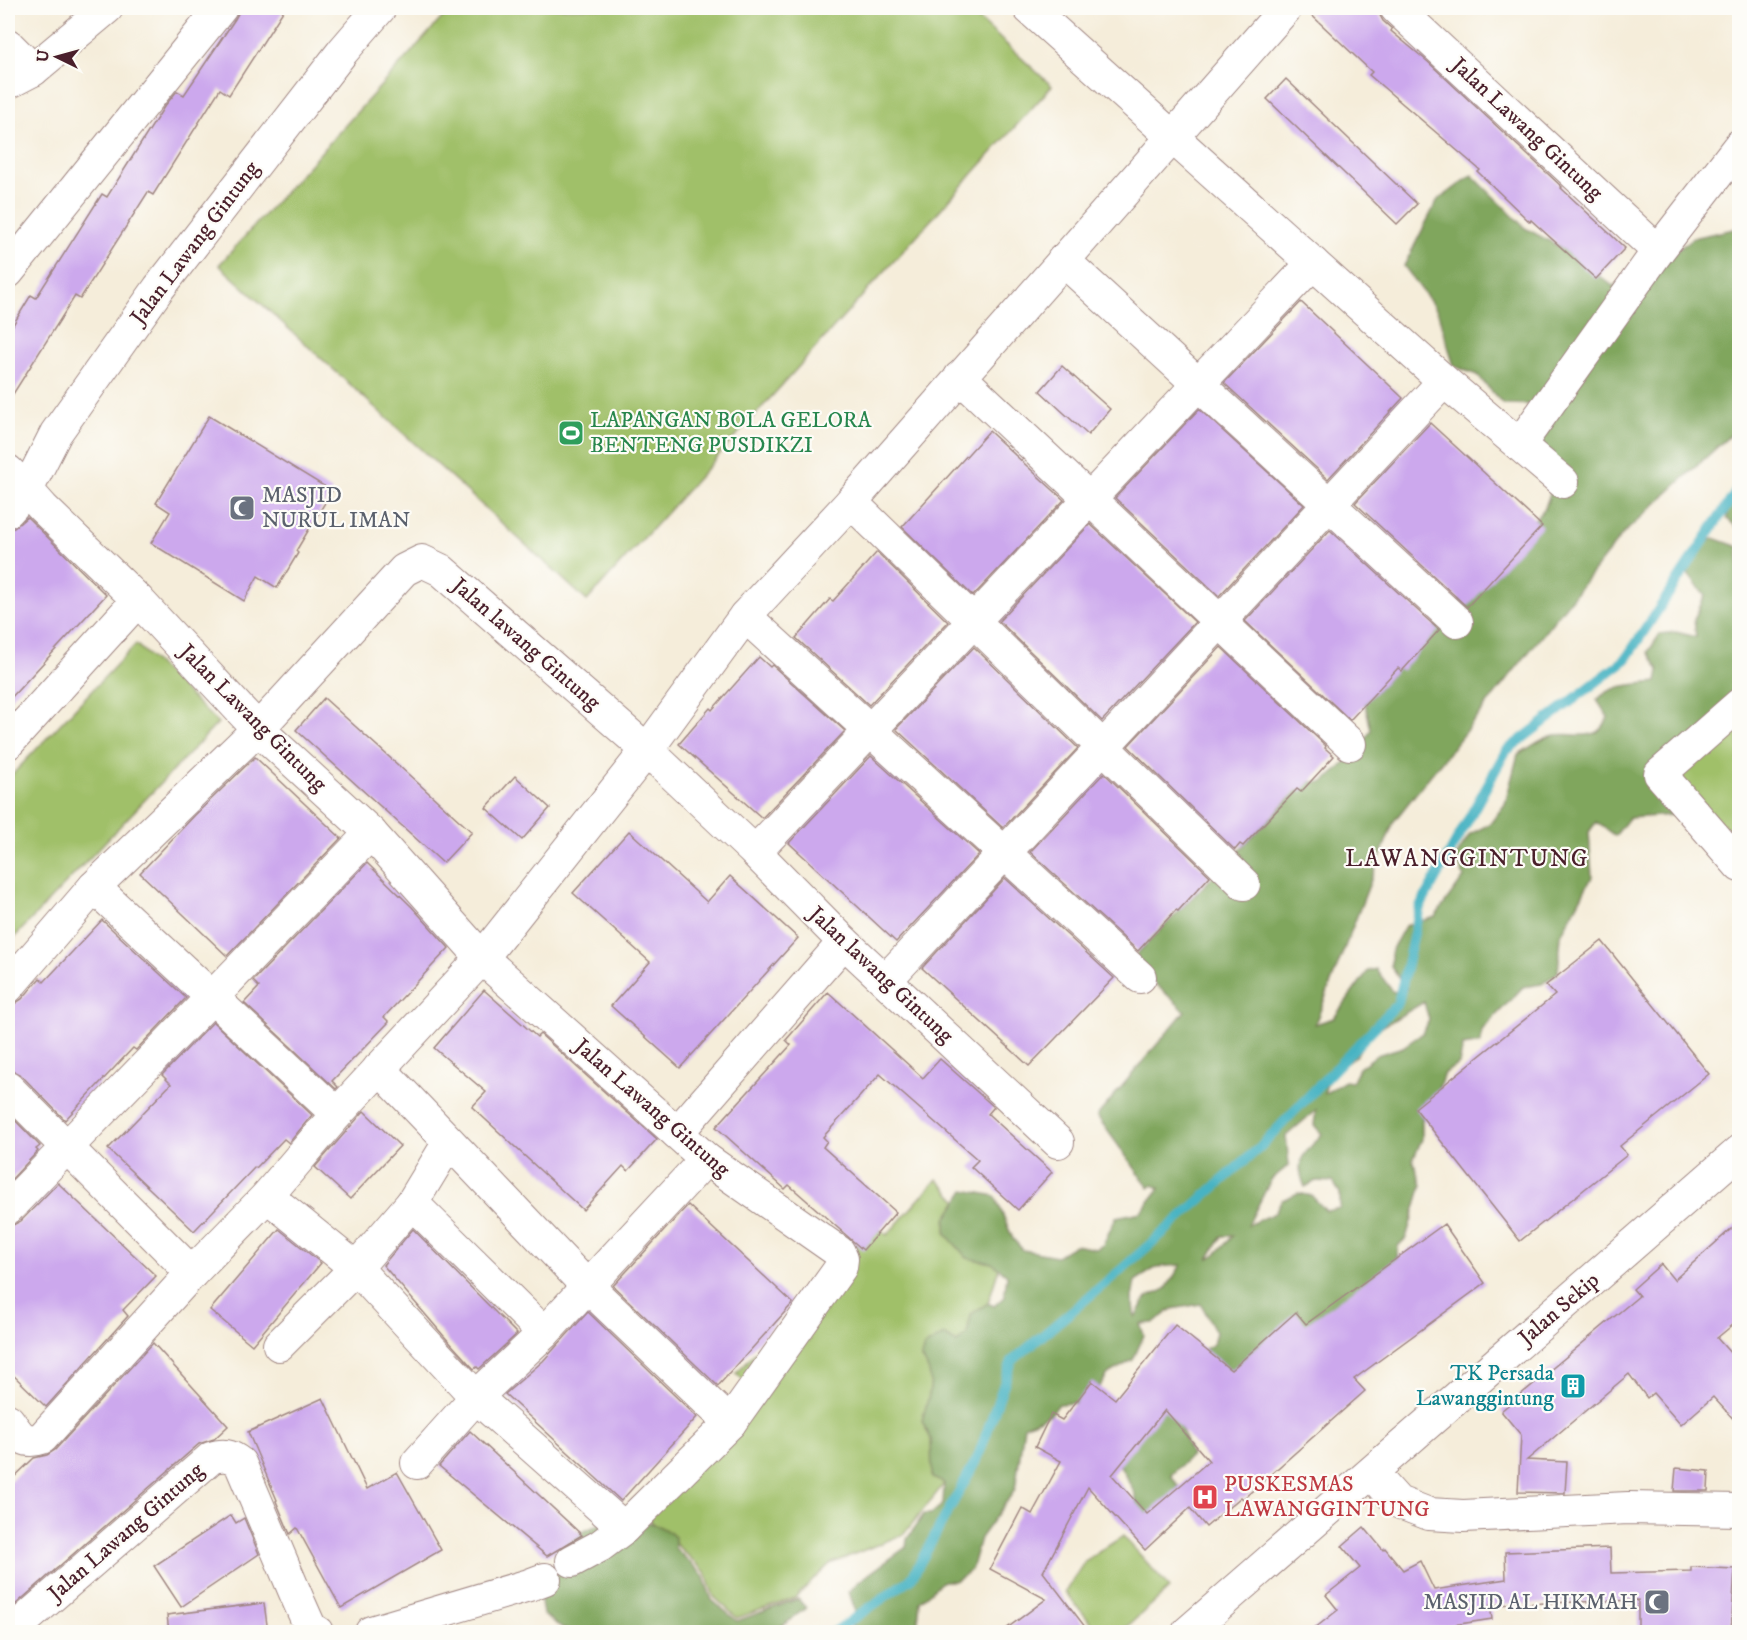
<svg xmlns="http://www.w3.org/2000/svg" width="1747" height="1640" font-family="'IM FELL DW Pica',serif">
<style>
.green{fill:#a0c069;stroke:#75704a;stroke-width:1.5}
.forest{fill:#80a65d;stroke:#656244;stroke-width:1.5;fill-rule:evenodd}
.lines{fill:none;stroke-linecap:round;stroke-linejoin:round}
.stream{stroke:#47b3c3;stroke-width:10}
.building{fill:#cca8ed;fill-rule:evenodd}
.street-casing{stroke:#a08682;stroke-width:34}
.street{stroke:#fff;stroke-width:32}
.labels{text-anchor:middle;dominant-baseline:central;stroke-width:4.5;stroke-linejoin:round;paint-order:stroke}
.street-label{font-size:22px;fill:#4a1f2b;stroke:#fdfcf7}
.leisure-label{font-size:22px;fill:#27864d;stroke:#fdfcf7;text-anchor:start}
.worship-label{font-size:22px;fill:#5b616d;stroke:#fdfcf7;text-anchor:start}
.culture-label{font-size:22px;fill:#0d838f;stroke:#fdfcf7;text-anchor:end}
.health-label{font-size:22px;fill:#be3a42;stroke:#fdfcf7;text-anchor:start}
.neighbourhood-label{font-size:24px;letter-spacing:1.5px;fill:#4a1f2b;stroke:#fdfcf7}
</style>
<rect width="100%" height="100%" fill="#fdfcf7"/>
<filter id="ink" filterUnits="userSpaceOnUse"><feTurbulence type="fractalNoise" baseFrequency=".0167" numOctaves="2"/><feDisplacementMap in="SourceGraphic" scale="12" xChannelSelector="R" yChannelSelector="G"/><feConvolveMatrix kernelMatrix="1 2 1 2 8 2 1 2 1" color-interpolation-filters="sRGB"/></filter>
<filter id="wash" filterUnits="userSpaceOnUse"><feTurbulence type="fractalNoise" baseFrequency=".008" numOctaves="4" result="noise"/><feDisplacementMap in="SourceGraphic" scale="24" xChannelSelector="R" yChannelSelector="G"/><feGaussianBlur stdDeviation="1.35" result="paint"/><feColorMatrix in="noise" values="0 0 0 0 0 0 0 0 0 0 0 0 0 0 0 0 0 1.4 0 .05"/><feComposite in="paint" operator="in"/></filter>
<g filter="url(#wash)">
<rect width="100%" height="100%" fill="#f5edda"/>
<!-- green -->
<g class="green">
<path d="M451 8H967L1052 86 587 601 219 265Z"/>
<path d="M136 644 218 723 8 944V779Z"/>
<path d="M1739 723V859L1674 780Z"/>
<path d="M937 1179 997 1243 1002 1259 988 1303 952 1474 904 1534 830 1564 795 1598 737 1618 714 1597 705 1572 631 1502 757 1393 736 1373 874 1225 887 1235Z"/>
<path d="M1123 1536 1170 1588 1121 1632H1099L1065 1592 1085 1561Z"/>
</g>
<!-- forest -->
<g class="forest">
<path d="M1472 175 1525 228 1562 248 1613 286 1659 266 1692 238 1739 228V427L1623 534 1394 821 1315 1024 1334 1018 1368 971 1376 969 1393 992 1407 989 1391 967V951L1405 926 1435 917 1464 877 1456 857 1470 834 1490 824 1505 804 1518 754C1528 749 1540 739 1551 736 1571 730 1598 746 1608 717L1597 700C1613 683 1635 685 1657 682L1659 670 1648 652 1660 634 1676 632 1696 637 1694 619 1705 596 1688 574 1692 551 1714 538 1739 547V726L1684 743 1678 798 1673 815 1629 818 1615 836 1596 822 1589 832 1592 877 1561 935 1558 972 1542 984 1523 987 1482 1030 1481 1043 1463 1046 1459 1064 1444 1073 1431 1111 1422 1119V1139L1413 1160 1422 1185 1406 1238 1398 1246 1396 1279 1179 1423 1191 1455 1171 1475 1182 1492 1174 1518 1138 1514 1135 1494 1119 1464 1193 1356 1213 1344 1216 1332 1201 1304 1172 1309 1153 1323 1140 1324 1144 1335 1133 1360 1108 1374 1090 1402 1059 1404 1051 1414 1024 1426 1015 1490 980 1538 971 1570 955 1581H943L920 1601 917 1632H851L855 1610 849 1592 858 1582 906 1547 907 1539 924 1514H931L943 1504 944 1483 932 1478 931 1439 922 1421C928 1396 938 1379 921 1357L924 1347 944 1335 957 1343 967 1334 971 1314 988 1303 994 1306 1004 1297 1007 1275 992 1263 967 1258 946 1234V1219L965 1190 995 1196 1013 1239 1023 1250 1057 1256 1075 1245 1096 1249 1103 1245 1116 1217 1141 1212 1160 1188 1153 1185 1149 1188 1097 1116 1185 1011 1130 961 1306 782H1324L1357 752 1371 730 1365 703 1545 508 1551 491 1520 459 1551 405 1503 404 1477 375 1454 366 1438 312 1404 266 1437 201ZM1424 1002 1429 1020 1423 1033 1403 1047 1377 1055 1359 1068 1352 1082 1345 1081 1324 1094 1329 1076 1356 1056 1368 1035ZM1316 1110 1314 1125 1322 1134C1305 1154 1293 1159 1305 1187L1316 1181 1333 1182 1340 1193V1208L1326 1211 1312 1196 1298 1193 1282 1200 1275 1213 1248 1225 1271 1180 1289 1165 1286 1136ZM1222 1236H1233L1217 1253 1208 1259ZM1181 1265 1166 1289 1146 1298 1135 1317 1132 1299 1135 1281 1157 1267Z"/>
<path d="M1739 494V529L1727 519V506Z"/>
<path d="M615 1517C637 1520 658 1521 675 1537V1548L703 1575 712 1600 737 1621 798 1599 806 1608 774 1632H581L564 1629 543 1614C538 1591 538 1579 557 1563L556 1544Z"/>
</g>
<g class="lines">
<!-- stream -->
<path class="stream" d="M834 1632 911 1579 978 1457 1012 1361 1122 1269 1259 1148 1398 1003 1420 907 1506 751 1625 660 1740 486"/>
</g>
<g id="blocks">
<!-- building -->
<g class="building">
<path d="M241 8H285L229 95 220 89 153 195 148 192 80 299 75 296 8 402V333L31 295 36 298 102 194 107 197 164 107 177 91 184 95 235 19Z"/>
<path d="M1304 8H1376L1383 21 1392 29 1391 31 1427 61 1562 187 1561 188 1625 248 1596 279 1531 220 1530 222 1478 172 1480 170 1369 75 1372 72Z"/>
<path d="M1286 79 1417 204 1397 224 1267 99Z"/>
<path d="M1301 302 1403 398 1328 479 1224 383Z"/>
<path d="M1062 366 1110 409 1088 435 1040 391Z"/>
<path d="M1199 409 1304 505 1219 596 1115 498Z"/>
<path d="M209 416 332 491 296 551 298 553 277 588 258 576 244 601 151 543 170 512 156 503Z"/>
<path d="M1430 423 1542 526 1467 607 1355 503Z"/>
<path d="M989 431 1064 500 973 596 902 527Z"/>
<path d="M27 517 106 595 8 701V529L14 528Z"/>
<path d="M1090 524 1195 622 1102 721 999 621Z"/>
<path d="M1330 530 1439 630 1402 671 1398 668 1350 720 1245 621Z"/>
<path d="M877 552 948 622 869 705 796 638 830 599 833 601Z"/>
<path d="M974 647 1078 748 1003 828 896 729Z"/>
<path d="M1221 647 1326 746 1325 748 1334 756 1301 792 1297 789 1243 846 1240 844 1235 850 1128 746Z"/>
<path d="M759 657 770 667 772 665 845 731 762 818 679 744 710 708 712 710Z"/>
<path d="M324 698 472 832 443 863 296 730Z"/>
<path d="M871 756 979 854 896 942 789 843Z"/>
<path d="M255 757 341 838 227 956 140 873 195 815Z"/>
<path d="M1104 773 1210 876 1178 911 1176 910 1138 951 1030 852Z"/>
<path d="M515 776 550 808 522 840 486 808Z"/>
<path d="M629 831 707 902 730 876 798 938 680 1068 611 1006 650 962 573 893Z"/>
<path d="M367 863 412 907 449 948 384 1017 389 1022 332 1081 338 1087 336 1089 244 1003 259 987 253 981Z"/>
<path d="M1005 878 1114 978 1029 1066 922 968Z"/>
<path d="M102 920 186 998 136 1050 133 1048 65 1120 21 1075 13 1071H8V1008L22 999 40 978 44 982Z"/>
<path d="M1602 941 1709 1074 1620 1146 1627 1155 1520 1241 1415 1108 1555 995 1546 985Z"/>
<path d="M484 990 537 1037 540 1034 657 1139 628 1171 623 1166 583 1210 472 1107 486 1092 434 1048Z"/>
<path d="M828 992 923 1078 940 1059 994 1107 988 1114 1052 1172 1018 1210 971 1167 978 1160 880 1074 823 1137 827 1141 823 1147 896 1212 863 1250 789 1185 785 1189 716 1127 791 1045 786 1040Z"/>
<path d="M213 1022 312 1115 289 1143 284 1139 256 1168 255 1167 194 1231 108 1149 171 1084 162 1075Z"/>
<path d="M364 1111 400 1146 350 1199 315 1167Z"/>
<path d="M8 1113 40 1146 36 1149 38 1151 8 1183Z"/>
<path d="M58 1183 156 1276 123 1310 128 1316 46 1407 8 1370V1225H13L21 1221Z"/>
<path d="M688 1205 793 1303 718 1386 613 1286Z"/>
<path d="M1740 1221V1319L1717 1338 1740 1364V1426L1713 1397 1681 1425 1653 1393 1647 1398 1629 1374 1527 1460 1567 1462 1565 1493 1518 1492 1521 1435 1501 1411 1639 1296 1633 1289 1661 1264 1674 1280Z"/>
<path d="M1444 1224 1485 1283 1354 1379 1365 1391 1243 1499 1241 1497 1206 1527 1190 1508 1145 1550 1088 1487 1043 1572 1089 1632H1002L1046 1599 990 1569 1022 1508 1032 1514 1061 1461 1035 1447 1051 1414 1062 1420 1092 1381 1115 1399 1175 1325 1231 1370 1296 1312 1306 1324ZM1165 1410 1209 1461 1147 1514 1112 1475Z"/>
<path d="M279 1229 321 1263 252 1345 210 1310Z"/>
<path d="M413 1229 517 1334 479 1369 477 1367 474 1369 443 1335 383 1265Z"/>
<path d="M588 1312 697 1417 621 1501 505 1394 543 1361Z"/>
<path d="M153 1343 228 1426 214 1439 199 1444 8 1611V1483L34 1458 47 1455 55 1450Z"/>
<path d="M323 1398 367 1489 397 1472 441 1550 341 1608 297 1528 290 1534 276 1501 277 1500 248 1432Z"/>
<path d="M470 1431 582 1535 547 1556 439 1466Z"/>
<path d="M1676 1468 1709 1471 1708 1491H1674Z"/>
<path d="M231 1515 236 1523 244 1518 259 1554 181 1607 154 1566Z"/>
<path d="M1364 1527 1383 1550 1385 1548 1403 1570 1420 1561 1434 1590 1506 1579 1505 1552 1610 1548 1611 1573 1691 1571V1567L1735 1569 1731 1632 1676 1630V1632H1638V1600L1490 1605 1492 1619 1407 1632H1310L1338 1610 1326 1595 1360 1568 1342 1546Z"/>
<path d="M264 1603 268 1632H169L167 1615Z"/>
</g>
</g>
</g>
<g filter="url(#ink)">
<use href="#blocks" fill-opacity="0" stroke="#a08682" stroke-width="1.5"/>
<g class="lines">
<!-- street casing -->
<g class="street-casing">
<g id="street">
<path d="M380 8 343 51 159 288 56 433 27 490 43 508 138 600 258 729 371 833 482 958 706 1159 839 1252 842 1259 841 1267 730 1423 624 1528 600 1546 572 1561"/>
<path d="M1029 8 1444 381 1563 482"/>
<path d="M1396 8 1658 251 1520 444"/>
<path d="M8 45 33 70"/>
<path d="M8 83 33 70 107 8"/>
<path d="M1658 251 1740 145"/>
<path d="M1063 260 1457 622"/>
<path d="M8 272 221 8"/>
<path d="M960 377 1350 744"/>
<path d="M8 471 27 490 8 511"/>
<path d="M851 502 1244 884"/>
<path d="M745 616 1140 977"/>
<path d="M1740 704 1660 774 1740 866"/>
<path d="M8 743 138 600"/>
<path d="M755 852 1313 263"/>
<path d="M94 887 337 1114"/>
<path d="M886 980 1444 381"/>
<path d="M8 987 94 887 258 729 404 570 422 561 441 570 647 750 755 852 844 942 1058 1142"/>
<path d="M379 1068 586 1285 730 1423"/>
<path d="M8 1088 192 1273"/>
<path d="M677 1133 844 942"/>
<path d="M267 1196 356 1268 476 1397 624 1528"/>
<path d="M412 1203 544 1333"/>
<path d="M8 1208 371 833"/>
<path d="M279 1345 356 1268 412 1203 449 1142"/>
<path d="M8 1420C19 1434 22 1445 42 1438L192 1273 267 1196 337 1114 482 958 647 750 745 616 851 502 1286 8"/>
<path d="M417 1463 476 1397 544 1333 706 1159"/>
<path d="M1372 1473 1398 1502 1429 1514 1463 1516 1628 1508 1740 1510"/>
<path d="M11 1632 211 1458C223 1454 230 1455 240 1463L299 1602 311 1629 317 1632"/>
<path d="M371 1632 529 1585 545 1579"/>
<path d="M1188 1632 1740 1151"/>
</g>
</g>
<!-- street -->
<use href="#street" class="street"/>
</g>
</g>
<!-- icons -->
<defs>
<g id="stadium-square" transform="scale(1.35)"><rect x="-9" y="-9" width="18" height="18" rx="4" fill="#2e9e5b" stroke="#fdfcf7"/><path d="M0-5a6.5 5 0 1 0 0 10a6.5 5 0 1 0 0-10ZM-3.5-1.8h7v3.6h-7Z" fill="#fff"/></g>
<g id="mosque-square" transform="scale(1.35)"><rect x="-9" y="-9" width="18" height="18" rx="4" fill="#6b7280" stroke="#fdfcf7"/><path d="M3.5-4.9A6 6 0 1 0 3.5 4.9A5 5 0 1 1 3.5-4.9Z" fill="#fff"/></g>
<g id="building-square" transform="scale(1.35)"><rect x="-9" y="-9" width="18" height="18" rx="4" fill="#0f9aa8" stroke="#fdfcf7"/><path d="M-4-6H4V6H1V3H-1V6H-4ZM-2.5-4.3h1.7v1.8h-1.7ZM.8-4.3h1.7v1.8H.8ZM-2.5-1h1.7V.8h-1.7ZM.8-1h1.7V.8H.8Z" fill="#fff"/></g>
<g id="hospital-square" transform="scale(1.35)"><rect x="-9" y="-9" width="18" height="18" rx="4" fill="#e0444e" stroke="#fdfcf7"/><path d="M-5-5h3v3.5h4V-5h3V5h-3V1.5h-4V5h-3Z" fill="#fff"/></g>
</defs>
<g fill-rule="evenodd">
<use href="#stadium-square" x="571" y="433"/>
<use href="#mosque-square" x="242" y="508"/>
<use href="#building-square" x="1573" y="1386"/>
<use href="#hospital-square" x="1205" y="1497"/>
<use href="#mosque-square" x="1657" y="1602"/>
</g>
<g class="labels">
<!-- street labels -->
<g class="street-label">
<text transform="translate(1527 129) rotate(43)">Jalan Lawang Gintung</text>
<text transform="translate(195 243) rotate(-53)">Jalan Lawang Gintung</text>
<text transform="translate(526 644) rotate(41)">Jalan lawang Gintung</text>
<text transform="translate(253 718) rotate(45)">Jalan Lawang Gintung</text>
<text transform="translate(881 975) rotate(43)">Jalan lawang Gintung</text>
<text transform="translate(652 1108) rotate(41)">Jalan Lawang Gintung</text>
<text transform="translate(1559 1309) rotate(-41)">Jalan Sekip</text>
<text transform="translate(126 1532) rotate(-41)">Jalan Lawang Gintung</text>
</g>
<!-- leisure labels -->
<g class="leisure-label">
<text x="590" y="420">LAPANGAN BOLA GELORA<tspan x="590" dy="25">BENTENG PUSDIKZI</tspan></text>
</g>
<!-- worship labels -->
<g class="worship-label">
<text x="262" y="495">MASJID<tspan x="262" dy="25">NURUL IMAN</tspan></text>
<text x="1638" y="1602" text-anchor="end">MASJID AL HIKMAH</text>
</g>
<!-- culture labels -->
<g class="culture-label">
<text x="1554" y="1373">TK Persada<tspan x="1554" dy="25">Lawanggintung</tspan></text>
</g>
<!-- health labels -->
<g class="health-label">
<text x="1224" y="1484">PUSKESMAS<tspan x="1224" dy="25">LAWANGGINTUNG</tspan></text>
</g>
<!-- neighbourhood labels -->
<g class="neighbourhood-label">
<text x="1467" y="859">LAWANGGINTUNG</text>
</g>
</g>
<!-- margin -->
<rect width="1747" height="1640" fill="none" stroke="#fdfcf7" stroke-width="30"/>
<!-- north arrow -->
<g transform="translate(57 57) rotate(275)" stroke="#fdfcf7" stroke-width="4.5" paint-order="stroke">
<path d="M0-4.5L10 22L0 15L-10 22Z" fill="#4a1f2b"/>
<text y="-9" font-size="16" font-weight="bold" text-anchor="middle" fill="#4a1f2b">U</text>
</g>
</svg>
